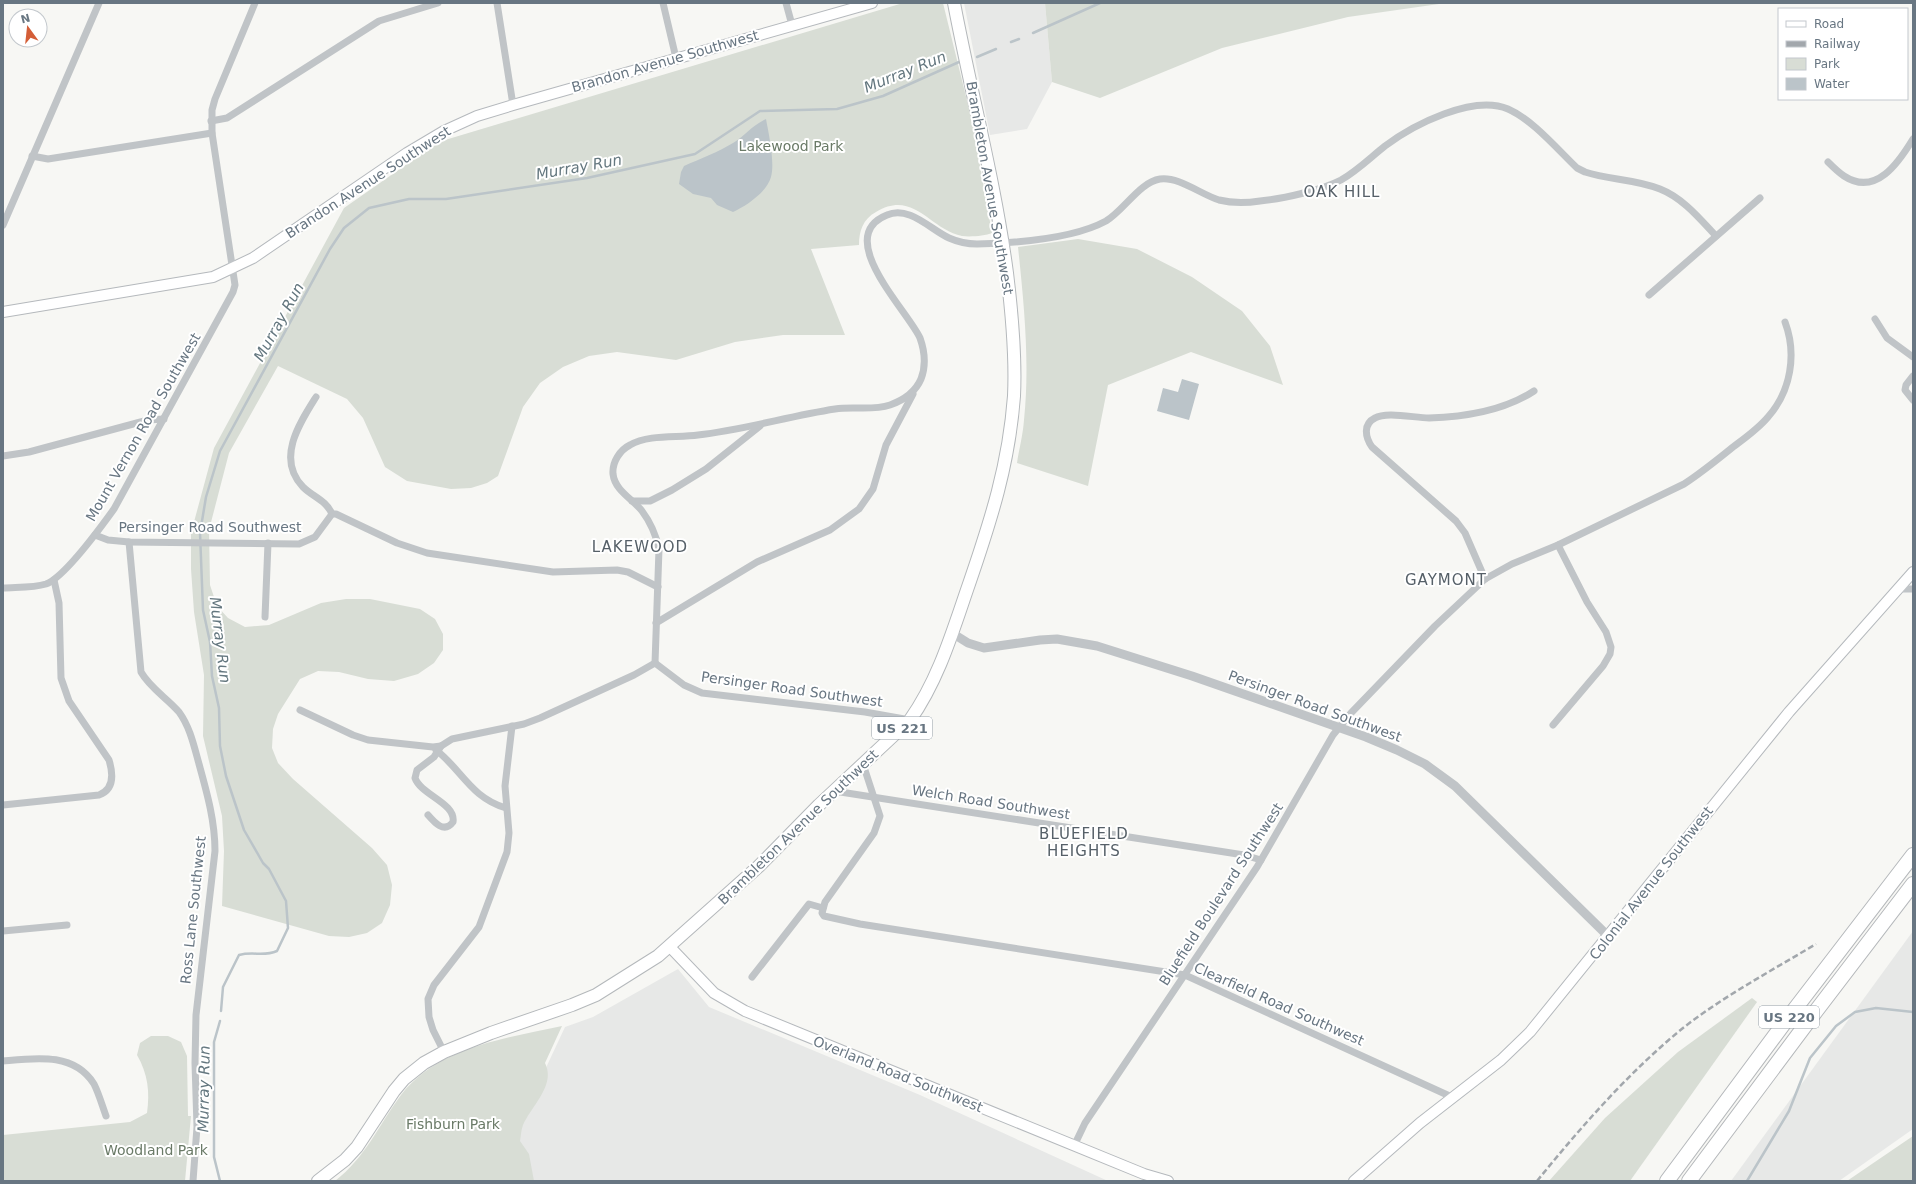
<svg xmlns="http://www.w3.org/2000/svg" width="1916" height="1184" font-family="'DejaVu Sans',sans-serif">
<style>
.built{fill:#e7e8e7}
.green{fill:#d8ddd5}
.water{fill:#bbc4c9}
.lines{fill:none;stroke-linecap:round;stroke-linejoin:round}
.stream{stroke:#bbc4c9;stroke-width:2.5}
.secondary-casing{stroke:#b5b9bd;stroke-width:12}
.primary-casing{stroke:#b4b8bb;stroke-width:14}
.motorway-casing{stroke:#b5b8bb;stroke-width:16}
.minor{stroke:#c0c4c7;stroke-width:7}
.tertiary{stroke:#c0c4c7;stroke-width:9}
.secondary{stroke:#fff;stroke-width:10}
.primary{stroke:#fff;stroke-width:12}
.motorway{stroke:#fff;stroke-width:14}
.rail{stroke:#a2a7ac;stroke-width:2.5;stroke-dasharray:6 3;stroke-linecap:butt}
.labels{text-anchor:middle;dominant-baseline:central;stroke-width:4;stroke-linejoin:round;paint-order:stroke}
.shield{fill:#fff;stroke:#959fa8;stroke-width:1}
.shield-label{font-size:13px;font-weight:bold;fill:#687682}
.street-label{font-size:14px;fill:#687682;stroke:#fff}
.park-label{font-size:14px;fill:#6a7a67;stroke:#fff}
.water-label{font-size:15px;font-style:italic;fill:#64777f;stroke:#fff}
.neighbourhood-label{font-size:15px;letter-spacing:1px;fill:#566068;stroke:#fff}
</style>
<rect width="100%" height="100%" fill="#f7f7f4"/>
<!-- built -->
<g class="built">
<path d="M964 3H1045L1052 82 1027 129 990 135Z"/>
<path d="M1913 931V1129L1839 1181H1731Z"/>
<path d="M678 969 709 1007 920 1095 1108 1181H493L565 1027 593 1017Z"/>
</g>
<!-- green -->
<g class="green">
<path d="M903 3H943L972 121 992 233C985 236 970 237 962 236 930 230 914 189 876 212 863 219 859 231 859 245L811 249 845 335H783L735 342 676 360 617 352 589 356 563 367 540 383 523 407 498 476 487 483 471 488 451 489 407 481 385 467 363 418 347 399 278 366 229 453 209 530 210 585 217 606 228 618 245 627 269 625 321 603 346 599H370L420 609 435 619 443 634V650L434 663 418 674 394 681 368 679 339 672 318 671 300 679 278 714 273 729 272 748 278 763 293 779 372 848 387 865 392 885 390 905 382 923 367 933 349 937 329 936 222 906 224 851 222 816 203 736 204 675 194 612 191 569V533L214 448 344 208 430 148 445 140Z"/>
<path d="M1045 3H1446L1348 17 1222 48 1100 98 1052 82Z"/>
<path d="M1078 239 1137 249 1192 277 1242 311 1270 346 1283 385 1191 352 1108 385 1088 486 1017 463C1019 449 1023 435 1024 420 1030 363 1024 304 1018 247Z"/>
<path d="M1752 998 1757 1002 1630 1181H1549L1605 1118 1678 1052Z"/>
<path d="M562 1026 545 1063C556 1085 532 1105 523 1125 521 1130 521 1136 520 1141L529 1154 534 1181H335C365 1158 379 1125 401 1095 438 1047 507 1038 562 1026Z"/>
<path d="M151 1036H168L181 1042 187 1056 188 1116H191L185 1181H3V1135L130 1122 147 1113C150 1092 148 1074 137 1055L140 1043Z"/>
<path d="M1913 1136V1181H1847Z"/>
</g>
<!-- water -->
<g class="water">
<path d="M766 119C769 135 775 163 771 177 767 192 746 206 733 212L717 205 711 198 693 194 679 184 681 172 684 166C700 159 718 152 733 143 746 135 751 126 766 119Z"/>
<path d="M1182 379 1199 384 1189 420 1157 411 1163 388 1178 392Z"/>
</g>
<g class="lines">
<!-- stream -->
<g class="stream">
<path d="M1033 33 1100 3"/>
<path d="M1011 42 1019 39"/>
<path d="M977 57 996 49"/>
<path d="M221 1011 223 987 239 955C254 951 263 957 277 951L288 928 286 901 269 869 263 863 244 830 226 776 220 746 219 708 212 676 210 642 203 610 200 533 206 497 220 451 330 249 344 228 369 208 409 199H446L587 178 695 154 760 111 837 109 883 96 959 62"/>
<path d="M220 1181 214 1157V1042L220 1021"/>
<path d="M1747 1181 1789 1111 1810 1058 1836 1026 1855 1012 1876 1008 1913 1012"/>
</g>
<!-- secondary casing -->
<g class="secondary-casing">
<g id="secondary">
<path d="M3 312 213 277 253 258 407 153 444 131 477 116 513 105 872 3"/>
<path d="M670 947 714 993 745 1011 1144 1174 1168 1181"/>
<path d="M1354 1181 1420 1123 1501 1060 1530 1032 1789 712 1913 572"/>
</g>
</g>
<!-- primary casing -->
<g class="primary-casing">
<path id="primary" d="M318 1181 345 1160 357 1147 394 1091 404 1079 424 1063 444 1052 491 1033 572 1005 596 995 658 956 759 866 819 805 910 720C939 679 953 630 969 584 991 520 1009 464 1014 396 1016 355 1012 314 1007 273 995 182 971 93 954 3"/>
</g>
<!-- motorway casing -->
<g class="motorway-casing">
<g id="motorway">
<path d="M1667 1181 1788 1018 1913 855"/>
<path d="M1689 1181 1816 1011 1913 884"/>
</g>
</g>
<!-- minor -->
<g class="minor">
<path d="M497 3 513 105"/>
<path d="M663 3 676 58"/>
<path d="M786 3 792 25"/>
<path d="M211 121 227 118 379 21 438 3"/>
<path d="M32 156 48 159 212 133"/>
<path d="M1828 162C1833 167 1838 172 1844 176 1876 197 1899 162 1913 139"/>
<path d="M3 225 99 3"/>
<path d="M1649 295 1760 198"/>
<path d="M1875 319 1887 338 1913 357"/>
<path d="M1913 376 1906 385 1905 390 1913 400"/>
<path d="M316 397C299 424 276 459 303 487 313 497 326 500 332 514"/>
<path d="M3 456 29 452 148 420 164 419"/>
<path d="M632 501H650L672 490 706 469 760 426"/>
<path d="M95 535 108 540 129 542 299 544 315 537 332 514H336L397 543 427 553 553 572 617 570 628 572 658 587"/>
<path d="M129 542 141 672C150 688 167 698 179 712 190 727 194 746 199 764 207 793 215 821 215 851L196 1015 195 1063 197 1127 193 1181"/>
<path d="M1485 579 1465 533 1456 521 1372 447C1365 437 1363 424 1375 418 1386 411 1415 418 1429 418 1464 417 1505 410 1534 391"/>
<path d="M3 588C16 587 33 588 46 584 65 577 101 527 114 509L233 292 235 285 212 133V110L215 99 255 3"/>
<path d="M1898 589H1913"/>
<path d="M265 617 268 543"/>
<path d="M656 623 757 562 830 530 859 509 873 489 886 445 913 394"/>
<path d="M655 663 659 549C656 535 651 523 642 511 633 499 615 491 613 474 612 462 620 450 630 445 649 434 677 438 698 435 744 430 789 416 835 409 854 406 872 411 890 405 904 400 915 393 921 379 926 366 925 352 920 338 908 311 832 237 887 215 909 205 931 230 949 238 958 242 967 244 977 244 1014 243 1073 239 1106 221 1124 210 1140 182 1160 179 1178 176 1202 195 1219 200 1231 203 1247 203 1260 201 1282 199 1322 190 1341 180 1357 171 1371 157 1385 146 1413 125 1473 94 1508 109 1533 120 1557 149 1577 168L1585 172C1609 180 1636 179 1660 189 1683 198 1700 219 1716 236"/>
<path d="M655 663 684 685 702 693 865 712 910 720"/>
<path d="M300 710 353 735 368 740 433 747 441 746"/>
<path d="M1553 725 1603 666 1610 654 1611 647 1606 632 1587 602 1558 545"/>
<path d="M436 750C461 769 471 798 506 808"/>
<path d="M863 764 880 816 874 833 825 902 822 913 824 916 860 924 1185 975 1454 1098"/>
<path d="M834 791 1244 855 1261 860"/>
<path d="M3 805 99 795C115 789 113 773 109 760L69 701 61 678 59 603 54 580"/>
<path d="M428 815C434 822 444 834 453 822 456 803 421 795 415 778L417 770 434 757 441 746 452 739 524 724 540 718 634 675 655 663"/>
<path d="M3 931 67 925"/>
<path d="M752 977 809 904 823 908"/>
<path d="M444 1052 433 1030 429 1017 428 999 434 985 479 927 507 852 509 833 505 786 512 726"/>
<path d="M3 1061C35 1058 74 1052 94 1084 99 1094 102 1105 106 1116"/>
<path d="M1074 1146 1085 1123 1257 867 1333 735 1351 713 1435 626 1485 579 1512 564 1558 545 1684 484C1701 473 1717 460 1733 447 1745 438 1758 429 1768 417 1791 391 1797 354 1785 322"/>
</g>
<!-- tertiary -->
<path class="tertiary" d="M952 633 968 643 984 648 1040 640 1057 639 1097 646 1192 676 1366 737 1397 750 1425 764 1455 786 1608 936"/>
<!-- secondary -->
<use href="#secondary" class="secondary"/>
<!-- primary -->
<use href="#primary" class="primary"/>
<!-- motorway -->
<use href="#motorway" class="motorway"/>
<!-- rail -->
<path class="rail" d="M1537 1181C1581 1127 1629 1072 1683 1028 1724 996 1771 971 1816 944"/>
</g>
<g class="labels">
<!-- shield labels -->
<g class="shield">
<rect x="872" y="717" width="60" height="22" rx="3"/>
<rect x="1759" y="1006" width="60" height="22" rx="3"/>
</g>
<g class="shield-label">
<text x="902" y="728">US 221</text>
<text x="1789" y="1017">US 220</text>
</g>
<!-- street labels -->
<g class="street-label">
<text transform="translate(665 61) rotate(-16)">Brandon Avenue Southwest</text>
<text transform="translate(368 182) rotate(-33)">Brandon Avenue Southwest</text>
<text transform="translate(990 188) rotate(80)">Brambleton Avenue Southwest</text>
<text transform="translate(143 427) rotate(-60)">Mount Vernon Road Southwest</text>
<text x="210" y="527">Persinger Road Southwest</text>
<text transform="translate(792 689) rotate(8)">Persinger Road Southwest</text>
<text transform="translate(1315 706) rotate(20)">Persinger Road Southwest</text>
<text transform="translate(991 802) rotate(9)">Welch Road Southwest</text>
<text transform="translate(798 827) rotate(-44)">Brambleton Avenue Southwest</text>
<text transform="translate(1651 883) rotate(-52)">Colonial Avenue Southwest</text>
<text transform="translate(1221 894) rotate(-57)">Bluefield Boulevard Southwest</text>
<text transform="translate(193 910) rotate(-84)">Ross Lane Southwest</text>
<text transform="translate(1279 1004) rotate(24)">Clearfield Road Southwest</text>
<text transform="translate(898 1074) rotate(22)">Overland Road Southwest</text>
</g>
<!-- park labels -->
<g class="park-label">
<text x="791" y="146">Lakewood Park</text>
<text x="453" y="1124">Fishburn Park</text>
<text x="156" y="1150">Woodland Park</text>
</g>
<!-- water labels -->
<g class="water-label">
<text transform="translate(905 72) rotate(-22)">Murray Run</text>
<text transform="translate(579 167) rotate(-10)">Murray Run</text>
<text transform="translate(279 322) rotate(-61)">Murray Run</text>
<text transform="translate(220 640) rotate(83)">Murray Run</text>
<text transform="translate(204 1089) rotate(-89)">Murray Run</text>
</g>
<!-- neighbourhood labels -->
<g class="neighbourhood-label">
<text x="1342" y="192">OAK HILL</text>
<text x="640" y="547">LAKEWOOD</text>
<text x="1446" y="580">GAYMONT</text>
<text x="1084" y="834">BLUEFIELD<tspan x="1084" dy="17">HEIGHTS</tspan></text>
</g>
</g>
<!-- border -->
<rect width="1916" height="1184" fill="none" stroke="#687682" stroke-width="8"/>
<!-- legend -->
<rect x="1778" y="8" width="130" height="92" fill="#ffffff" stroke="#c3c8cd"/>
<rect x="1786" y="21" width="20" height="6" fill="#ffffff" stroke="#c3c8cd"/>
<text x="1814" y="28" font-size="12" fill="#687682">Road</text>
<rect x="1786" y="41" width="20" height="6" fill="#a2a7ac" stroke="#c3c8cd"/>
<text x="1814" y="48" font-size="12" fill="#687682">Railway</text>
<rect x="1786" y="58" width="20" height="12" fill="#d8ddd5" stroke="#c3c8cd"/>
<text x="1814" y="68" font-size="12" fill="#687682">Park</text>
<rect x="1786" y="78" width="20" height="12" fill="#bbc4c9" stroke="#c3c8cd"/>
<text x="1814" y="88" font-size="12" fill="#687682">Water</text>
<!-- north arrow -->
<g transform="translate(28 28) rotate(345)"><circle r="19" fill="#ffffff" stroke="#c3c8cd"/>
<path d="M0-3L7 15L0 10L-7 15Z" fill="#d45e37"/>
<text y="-6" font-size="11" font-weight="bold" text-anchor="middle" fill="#687682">N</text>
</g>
</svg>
